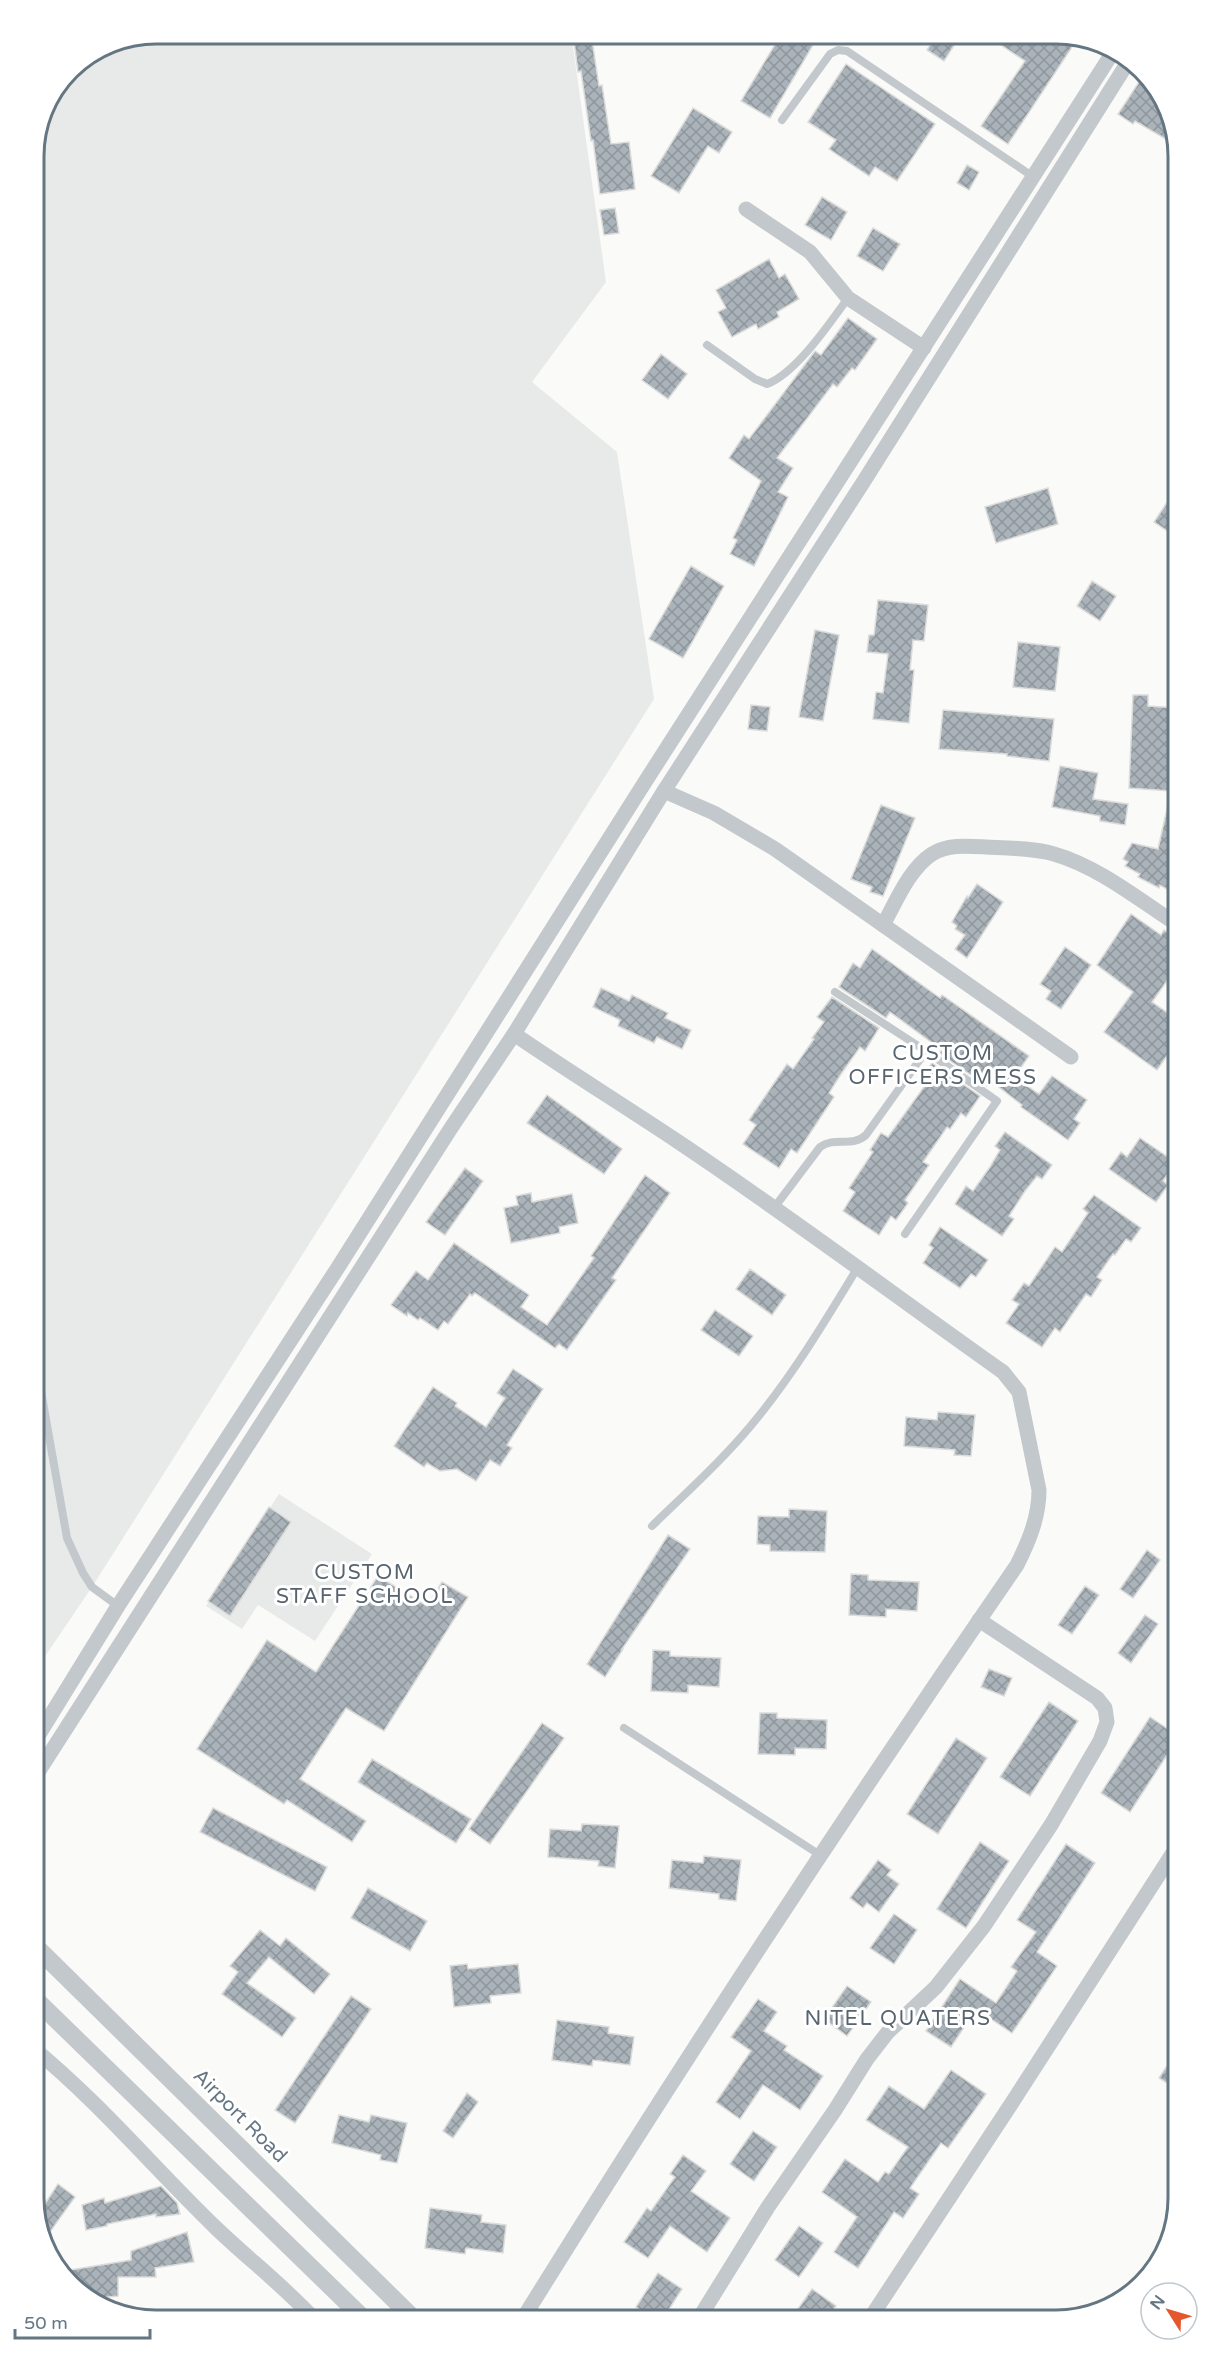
<svg xmlns="http://www.w3.org/2000/svg" width="1211" height="2353" font-family="'Varela Round',sans-serif">
<style>
.built{fill:#e8e9e9}
.building{fill:url(#building-cross-hatch);stroke:#dcdcda;stroke-width:1.5}
.lines{fill:none;stroke-linecap:round;stroke-linejoin:round}
.service{stroke:#c3c8cc;stroke-width:8}
.minor{stroke:#c3c8cc;stroke-width:15}
.tertiary{stroke:#c3c8cc;stroke-width:18}
.labels{text-anchor:middle;dominant-baseline:central;stroke-width:6;stroke-linejoin:round;paint-order:stroke}
.street-label{font-size:20px;fill:#657683;stroke:#fff}
.neighbourhood-label{font-size:21px;letter-spacing:1.5px;fill:#57646e;stroke:#fff}
.rim{fill:none;stroke:#657683;stroke-width:3}
</style>
<defs>
<pattern id="building-cross-hatch" width="8" height="8" patternUnits="userSpaceOnUse" patternTransform="scale(1.5)"><rect width="8" height="8" fill="#aab3b9"/><path d="M0 0l8 8M0 8l8-8" fill="none" stroke="#8e969c"/></pattern>
</defs>
<rect width="100%" height="100%" fill="#fafaf8"/>
<!-- built -->
<g class="built">
<path d="M156 33H571L606 282 532 382 617 452 654 699 92 1587 33 1674V148L46 102 69 69 109 42Z"/>
<path d="M279 1494 372 1554 315 1641 258 1605 242 1629 206 1606Z"/>
</g>
<!-- building -->
<g class="building">
<path d="M573 33H591L599 86 602 85 611 144 629 142 635 189 600 194 593 140 591 141 581 71 578 72Z"/>
<path d="M782 33H820L770 118 741 101Z"/>
<path d="M938 33H962L944 61 927 50Z"/>
<path d="M983 33H1058L1074 44 1008 144 981 126 1025 61Z"/>
<path d="M846 64 935 124 897 181 875 167 869 176 829 149 836 140 808 122Z"/>
<path d="M1143 76 1169 109 1176 145 1135 121 1133 124 1118 114Z"/>
<path d="M693 108 732 132 719 153 708 146 679 193 651 176Z"/>
<path d="M967 165 979 172 969 190 957 183Z"/>
<path d="M822 197 847 212 831 240 805 225Z"/>
<path d="M615 208 619 233 604 235 600 210Z"/>
<path d="M873 228 900 244 883 271 857 256Z"/>
<path d="M769 259 779 278 785 274 799 299 777 312 779 317 758 329 756 324 732 337 718 312 726 308 716 290Z"/>
<path d="M848 318 877 339 855 370 852 368 837 387 833 384 777 458 793 468 778 492 788 497 754 566 730 554 737 540 733 538 761 481 729 458 744 435 749 439 815 351 821 355Z"/>
<path d="M661 354 687 374 668 399 642 380Z"/>
<path d="M1178 486V538L1154 522Z"/>
<path d="M1048 488 1058 524 996 543 985 507Z"/>
<path d="M691 566 724 586 683 658 649 639Z"/>
<path d="M1092 581 1116 596 1100 621 1077 606Z"/>
<path d="M878 600 928 605 924 641 913 640 910 670H914L909 723 873 719 876 692 883 693 888 654 867 652 869 635H874Z"/>
<path d="M815 630 839 635 823 721 799 717Z"/>
<path d="M1018 642 1060 647 1055 691 1013 687Z"/>
<path d="M1133 695H1148V706L1178 708V876L1170 891 1160 885 1159 888 1138 877 1140 874 1125 866 1128 862 1123 859 1132 843 1158 849 1171 791 1129 788Z"/>
<path d="M751 705 770 707 767 731 748 729Z"/>
<path d="M943 710 1054 719 1049 761 1007 756V754L939 749Z"/>
<path d="M1060 766 1098 773 1093 799 1128 804 1125 825 1100 821V816L1052 807Z"/>
<path d="M881 805 915 818 883 896 870 892 872 887 851 879Z"/>
<path d="M977 884 1003 902 967 958 955 949 965 935 955 929 957 926 952 922 967 896 968 898Z"/>
<path d="M1131 914 1161 935 1164 930 1178 939V965L1152 1002 1178 1020V1040L1157 1070 1104 1032 1133 992 1097 965Z"/>
<path d="M1065 947 1091 965 1061 1009 1046 999 1051 991 1040 984Z"/>
<path d="M872 949 940 998 942 995 1029 1056 1014 1077 1039 1094 1052 1076 1087 1100 1074 1119 1080 1123 1068 1140 1021 1107 1022 1105 991 1081 987 1086 939 1053 942 1050 890 1012 886 1018 839 987 853 963 860 968Z"/>
<path d="M601 988 629 1001 632 995 668 1013 665 1018 691 1030 682 1049 657 1037 654 1043 618 1026 620 1020 593 1007Z"/>
<path d="M832 997 879 1028 865 1051 860 1047 841 1074 829 1093 834 1097 797 1153 791 1149 779 1168 743 1144 756 1125 749 1120 787 1064 793 1069 814 1039 812 1038 824 1022 817 1017Z"/>
<path d="M932 1063 980 1096 966 1117 961 1113 950 1129 947 1127 923 1162 929 1165 905 1200 908 1203 896 1220 891 1216 879 1235 843 1211 855 1192 849 1188 873 1152 870 1150 881 1133 888 1137 924 1087 918 1083Z"/>
<path d="M547 1095 622 1149 604 1174 527 1123Z"/>
<path d="M1005 1132 1052 1165 1042 1179 1037 1176 1025 1191 1009 1216 1014 1219 1002 1236 955 1204 966 1186 973 1191 990 1167 1000 1150 995 1146Z"/>
<path d="M1140 1138 1175 1162 1163 1181 1168 1185 1156 1202 1109 1169 1121 1152 1127 1157Z"/>
<path d="M465 1168 483 1181 445 1235 426 1222Z"/>
<path d="M645 1175 670 1193 612 1278 616 1280 567 1350 559 1344 555 1348 475 1293 472 1296 470 1294 448 1324 444 1321 438 1330 420 1318 418 1320 408 1313 407 1316 391 1305 416 1271 428 1280 454 1243 529 1295 521 1307 547 1325 594 1258 591 1256Z"/>
<path d="M531 1193 532 1202 572 1194 578 1223 559 1227 560 1233 511 1243 504 1208 518 1205 516 1196Z"/>
<path d="M1094 1195 1141 1228 1131 1242 1126 1239 1115 1255 1113 1254 1097 1277 1102 1280 1091 1297 1086 1294 1060 1332 1055 1328 1042 1347 1006 1323 1019 1304 1012 1300 1024 1283 1029 1286 1055 1247 1062 1252 1088 1213 1083 1209Z"/>
<path d="M940 1227 988 1260 976 1277 971 1274 960 1288 923 1263 933 1248 929 1245Z"/>
<path d="M750 1269 786 1295 772 1315 736 1289Z"/>
<path d="M715 1310 753 1336 739 1356 701 1330Z"/>
<path d="M513 1369 543 1389 507 1445 512 1448 500 1466 490 1460 476 1481 457 1469 440 1471 427 1463 424 1467 394 1446 433 1387 457 1403 455 1406 486 1427 505 1398 497 1393Z"/>
<path d="M938 1412 975 1415 971 1456 954 1455 955 1450 904 1446 906 1417 937 1420Z"/>
<path d="M269 1507 291 1522 230 1616 208 1601Z"/>
<path d="M789 1509 827 1511 825 1552 770 1551V1545L757 1544 758 1516 789 1517Z"/>
<path d="M668 1535 690 1549 622 1649H623L605 1677 587 1664Z"/>
<path d="M1147 1550 1160 1560 1133 1598 1120 1589Z"/>
<path d="M851 1574 868 1575V1580L919 1582 917 1611 886 1609V1617L849 1615Z"/>
<path d="M378 1576 427 1606 442 1582 468 1597 384 1731 346 1708 300 1779 366 1821 352 1842 287 1800 284 1804 197 1749 267 1640 316 1672Z"/>
<path d="M1085 1586 1099 1595 1072 1634 1058 1625Z"/>
<path d="M1145 1615 1158 1624 1131 1663 1118 1653Z"/>
<path d="M653 1650 670 1651V1656L721 1658 719 1687 688 1685V1693L651 1691Z"/>
<path d="M989 1669 1012 1678 1004 1696 981 1687Z"/>
<path d="M1049 1702 1078 1721 1030 1796 1000 1777Z"/>
<path d="M760 1713H777V1718L827 1720 826 1749 795 1748V1755L758 1754Z"/>
<path d="M1150 1717 1178 1736V1738L1130 1812 1101 1793Z"/>
<path d="M542 1723 564 1738 490 1844 469 1829Z"/>
<path d="M956 1738 987 1758 938 1834 907 1814Z"/>
<path d="M372 1759 471 1819 456 1843 358 1782Z"/>
<path d="M213 1808 327 1867 315 1891 200 1832Z"/>
<path d="M582 1824 619 1826 615 1868 598 1866 599 1861 548 1857 550 1829 581 1831Z"/>
<path d="M980 1842 1009 1861 966 1928 937 1909Z"/>
<path d="M1066 1844 1095 1863 1037 1952 1057 1966 1012 2033 976 2009 951 2047 926 2031 960 1979 996 2003 1017 1971 1011 1967 1036 1932 1017 1920Z"/>
<path d="M704 1856 741 1860 736 1901 719 1899V1894L669 1888 672 1860 703 1863Z"/>
<path d="M878 1860 891 1870 887 1875 899 1884 879 1912 867 1903 863 1908 850 1898Z"/>
<path d="M368 1888 427 1921 410 1951 351 1918Z"/>
<path d="M894 1914 917 1930 894 1964 870 1948Z"/>
<path d="M260 1930 280 1946 286 1938 330 1974 314 1994 269 1957 247 1983 296 2018 282 2037 222 1994 238 1972 230 1966Z"/>
<path d="M467 1964 468 1969 518 1964 521 1993 490 1996 491 2003 454 2007 450 1966Z"/>
<path d="M847 1986 871 2002 847 2036 824 2019Z"/>
<path d="M351 1996 371 2009 295 2123 275 2110Z"/>
<path d="M758 1999 777 2012 764 2031 787 2046 784 2050 823 2076 800 2110 763 2085 740 2119 716 2102 751 2051 731 2037Z"/>
<path d="M557 2020 609 2027 608 2033 634 2037 630 2065 593 2060 592 2066 552 2060Z"/>
<path d="M1178 2049V2090L1159 2078Z"/>
<path d="M951 2070 986 2094 948 2148 941 2143 910 2188 919 2194 903 2218 894 2212 858 2268 834 2252 857 2217 822 2192 845 2159 878 2182 885 2172 889 2174 908 2147 866 2120 889 2086 924 2109Z"/>
<path d="M467 2093 478 2102 453 2138 443 2131Z"/>
<path d="M339 2115 369 2122 371 2115 407 2123 397 2163 380 2160 381 2155 332 2143Z"/>
<path d="M753 2131 777 2147 754 2181 730 2164Z"/>
<path d="M683 2155 706 2171 691 2191 730 2218 707 2252 670 2226 648 2258 624 2242 647 2208 651 2211 675 2177 670 2174Z"/>
<path d="M58 2184 75 2197 42 2243 37 2216Z"/>
<path d="M161 2186 177 2203 180 2214 156 2217V2214L107 2224V2226L86 2230 82 2205 104 2198 105 2203Z"/>
<path d="M430 2208 482 2215 481 2222 506 2225 503 2253 466 2248 465 2254 425 2248Z"/>
<path d="M799 2226 823 2243 799 2277 775 2260Z"/>
<path d="M187 2232 194 2262 155 2268 156 2277H118V2296L87 2299 64 2271 131 2260V2251Z"/>
<path d="M658 2273 682 2289 662 2320H655L636 2307Z"/>
<path d="M812 2289 836 2306 825 2320H790Z"/>
</g>
<g class="lines">
<!-- service -->
<g class="service">
<path d="M782 120 830 54 838 50 847 51 1032 176"/>
<path d="M707 345 755 379 767 384C796 373 830 323 848 298"/>
<path d="M835 992 926 1051 997 1101 905 1234"/>
<path d="M774 1208 820 1147C835 1136 852 1148 866 1135L926 1051"/>
<path d="M33 1346 67 1538 83 1573 92 1587 118 1606"/>
<path d="M652 1526C688 1491 727 1456 758 1417 796 1370 827 1318 858 1267"/>
<path d="M624 1728 820 1855"/>
</g>
<!-- minor -->
<g class="minor">
<path d="M746 209 810 252 848 298 924 348"/>
<path d="M664 791 714 813 775 849 1071 1057"/>
<path d="M883 925C896 902 909 869 932 854 947 844 969 846 986 847 1008 848 1033 848 1054 854 1099 867 1139 900 1178 925"/>
<path d="M514 1034C568 1071 623 1105 677 1141 788 1215 894 1295 1003 1372L1019 1392 1039 1490C1039 1517 1029 1541 1017 1565 846 1813 681 2064 522 2320"/>
<path d="M33 1744 118 1606 337 1269 645 782 1113 52"/>
<path d="M33 1780 451 1128 514 1034 664 791 864 481 1130 59"/>
<path d="M33 2048C100 2103 153 2167 215 2227 247 2258 284 2286 315 2320"/>
<path d="M698 2320 768 2207 835 2110 867 2059 888 2032 936 1987 984 1926 1051 1825 1100 1741 1107 1722 1105 1708 1097 1698 979 1620"/>
<path d="M869 2320 1017 2095 1178 1845"/>
</g>
<!-- tertiary -->
<g class="tertiary">
<path d="M33 1944 415 2320"/>
<path d="M33 1997 365 2320"/>
</g>
</g>
<g class="labels">
<!-- street labels -->
<g class="street-label">
<text transform="translate(240 2116) rotate(45)">Airport Road</text>
</g>
<!-- neighbourhood labels -->
<g class="neighbourhood-label">
<text x="943" y="1053">CUSTOM<tspan x="943" dy="24">OFFICERS MESS</tspan></text>
<text x="365" y="1572">CUSTOM<tspan x="365" dy="24">STAFF SCHOOL</tspan></text>
<text x="898" y="2018">NITEL QUATERS</text>
</g>
</g>
<!-- crop -->
<path d="M0 0H1211V2353H0ZM156 44H1056A112 112 0 0 1 1168 156V2198A112 112 0 0 1 1056 2310H156A112 112 0 0 1 44 2198V156A112 112 0 0 1 156 44Z" fill="#fff" fill-rule="evenodd"/>
<path class="rim" d="M156 44H1056A112 112 0 0 1 1168 156V2198A112 112 0 0 1 1056 2310H156A112 112 0 0 1 44 2198V156A112 112 0 0 1 156 44Z"/>
<!-- north arrow -->
<g transform="translate(1169 2311) rotate(307)"><circle r="28" fill="#ffffff" stroke="#c1c8cd" stroke-width="1.5"/>
<path d="M0-4.5L10 22L0 15L-10 22Z" fill="#e4572e"/>
<text y="-9" font-size="16" font-weight="bold" text-anchor="middle" fill="#657683">N</text>
</g>
<!-- scale -->
<path d="M15 2329v9h135v-9" fill="none" stroke="#657683" stroke-width="3"/>
<text x="24" y="2329" font-size="18" fill="#657683" stroke="#ffffff" stroke-width="4.5" paint-order="stroke">50 m</text>
</svg>
